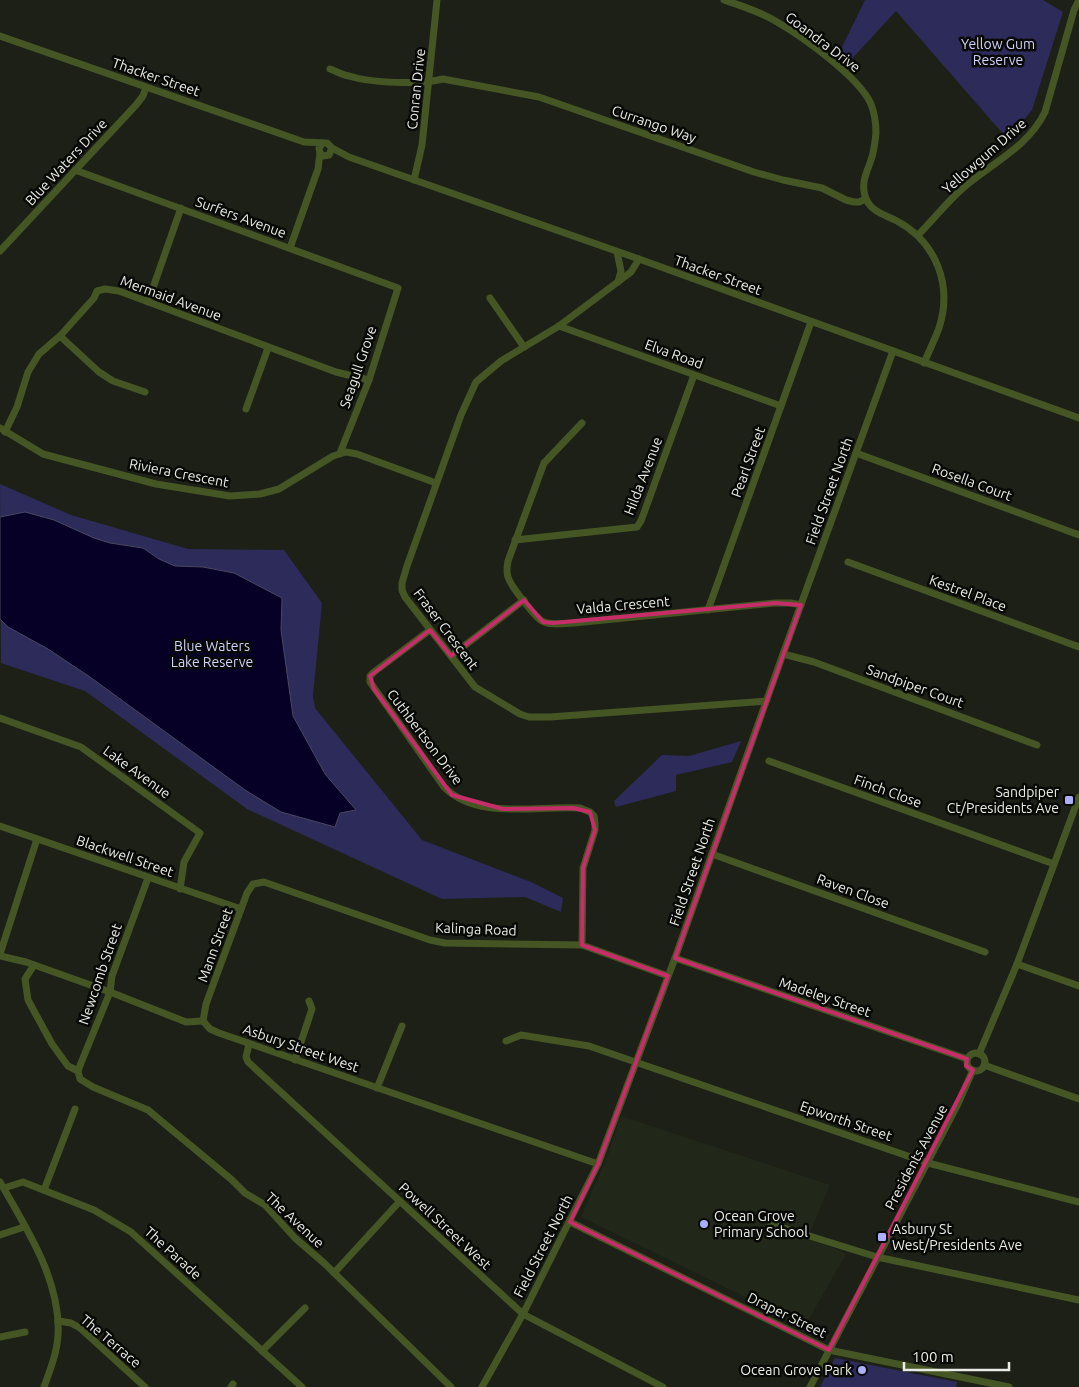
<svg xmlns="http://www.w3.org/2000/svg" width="1079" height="1387" font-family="Ubuntu,sans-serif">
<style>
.built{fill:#222819}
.green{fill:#2c2b5a}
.water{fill:#060026;stroke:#4a475f}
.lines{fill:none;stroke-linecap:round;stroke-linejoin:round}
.minor{stroke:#455624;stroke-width:7}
.marked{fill:none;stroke:#c62d69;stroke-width:4;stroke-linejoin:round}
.poi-dot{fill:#acaffb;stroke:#080906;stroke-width:2}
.labels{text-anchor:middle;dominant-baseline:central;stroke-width:5;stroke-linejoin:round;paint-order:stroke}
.street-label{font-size:14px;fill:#e9ece5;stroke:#080906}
.park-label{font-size:14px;fill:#ced1fa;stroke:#080906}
.poi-label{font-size:14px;fill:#e9ece5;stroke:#080906;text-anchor:end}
</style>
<rect width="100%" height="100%" fill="#1c2017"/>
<!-- built -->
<path class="built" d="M621 1116 830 1185 807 1239 836 1249 846 1254 805 1326 581 1217 608 1155Z"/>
<!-- green -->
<g class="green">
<path d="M865 0H1043L1063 12 1032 110 1023 121 1004 135 896 11 848 63 838 55Z"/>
<path d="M0 484 71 515 188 549 284 550 322 603 313 696 315 708 422 840 531 882 563 898 561 912 525 897 442 899 247 809 85 691 1 663Z"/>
<path d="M741 741 732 762 676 775V791L616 807 614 801 662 755 689 756Z"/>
<path d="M835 1358 957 1382 956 1387H820Z"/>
</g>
<!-- water -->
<path class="water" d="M25 512 54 520 94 538 110 543 143 548 159 559 175 566 203 567 234 573 282 598 281 630 293 716 325 774 356 810 340 813 335 827 281 812 245 790 90 677 48 649 8 627 0 619V517Z"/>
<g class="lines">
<!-- minor -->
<g class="minor">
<path d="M724 0C742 6 761 12 777 22 803 37 859 77 871 104 874 112 876 124 876 133 875 142 874 152 871 160 867 172 861 182 865 196 870 212 884 214 897 221 936 242 953 285 939 328 935 339 929 351 924 363"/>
<path d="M0 36 304 142 327 143 332 148 329 155 323 156 320 153 319 148 322 144"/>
<path d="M330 69C336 71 342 75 349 76 371 83 421 85 443 79L539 97 754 172 783 180 822 188 846 200 854 202H859L866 199"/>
<path d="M332 148 349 157 639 259 1079 418"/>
<path d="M75 170 398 288 369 380 340 453"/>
<path d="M414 180 422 145 437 0"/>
<path d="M918 235C933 220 947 202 963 188 992 163 1028 147 1045 112L1074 10 1079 0"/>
<path d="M290 248 318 169 320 153"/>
<path d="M0 251 136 105 143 96 146 87"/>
<path d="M617 252 621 271 618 282"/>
<path d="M639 259 631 272 559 326 501 361 476 382 461 415 407 566 402 583V590L405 597 475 687 520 714 529 717H550L766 701"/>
<path d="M490 298 524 347"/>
<path d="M148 302 181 208"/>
<path d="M559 326 781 406"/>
<path d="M60 336 99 372 113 381 145 392"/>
<path d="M246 409 268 348"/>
<path d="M582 423 544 463 508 561C507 567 506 572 508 577 510 585 535 617 542 621 550 626 565 623 574 623L775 603H791L801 605"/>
<path d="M0 428 43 454 156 484 230 496 260 494 279 489 333 456 346 452 357 454 436 483"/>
<path d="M5 432 17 407 28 372 39 354 60 336 94 298 97 291 105 289 119 291 336 372 369 380"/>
<path d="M856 453 1079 535"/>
<path d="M515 540 637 527 641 521 694 375"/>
<path d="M848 562 1079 647"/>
<path d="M708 610 811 322"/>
<path d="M430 630 374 672 370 676V682L444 787C478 821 537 805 580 808L590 812 594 816 595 823V830L583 868 582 945"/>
<path d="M783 654 814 662 1037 745"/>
<path d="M451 656 524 600"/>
<path d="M0 718 81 747 200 833 184 862 180 889"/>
<path d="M769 761 1054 864"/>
<path d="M0 826 241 909"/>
<path d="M712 854 985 952"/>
<path d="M148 878 112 976 110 992 81 1063 78 1071 80 1079 93 1087 148 1110 232 1180 245 1193 265 1205 295 1238 324 1263 451 1387"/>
<path d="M0 954 37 839"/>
<path d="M0 956 26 962 110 992 186 1022 203 1021"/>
<path d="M675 958 967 1059"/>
<path d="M1017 964 1079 986"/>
<path d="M34 965 25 979 28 1000 52 1044 68 1066 78 1071"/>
<path d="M203 1021 206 1004 247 893 253 884 264 882 430 940 445 943 582 945 668 976"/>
<path d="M203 1021 210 1029 219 1033 598 1164"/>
<path d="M506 1041 521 1035 589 1046 928 1163 1079 1202"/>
<path d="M249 1044 246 1057 248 1062 523 1314 663 1387"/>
<circle cx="976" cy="1062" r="9"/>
<path d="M979 1054 1017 964 1079 797"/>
<path d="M295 1060 312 1009 309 1001"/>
<path d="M984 1065 1079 1099"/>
<path d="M377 1088 402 1026"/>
<path d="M0 1182C26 1228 61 1280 58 1335 57 1353 50 1370 44 1387"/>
<path d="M4 1188 23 1182 94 1210 131 1232 302 1387"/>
<path d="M44 1190 75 1109"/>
<path d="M570 1222 829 1350 1009 1387"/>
<path d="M771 1224 877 1257 1079 1300"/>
<path d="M0 1235 24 1227"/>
<path d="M334 1273 400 1201"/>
<path d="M58 1321 71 1323 80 1328 145 1387"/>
<path d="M0 1337 25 1332"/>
<path d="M262 1351 305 1308"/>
<path d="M231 1387 233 1384"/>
<path d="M482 1387 523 1314 598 1164 675 958 783 654 893 351"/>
<path d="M810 1387 957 1106 973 1070"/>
</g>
</g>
<!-- marked area -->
<path class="marked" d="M524 600 543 622 553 623 775 603 801 605 675 958 967 1059 966 1066 973 1070 829 1350 570 1222 598 1164 668 976 582 945 583 868 595 830 590 812 573 808 503 809 452 795 374 689 370 676 430 630 451 656Z"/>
<!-- markers -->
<g class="poi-dot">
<rect x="1064" y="795" width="10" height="10" rx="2.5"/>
<circle cx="704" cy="1224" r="5"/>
<rect x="877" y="1232" width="10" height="10" rx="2.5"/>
<circle cx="862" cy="1370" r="5"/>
</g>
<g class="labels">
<!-- street labels -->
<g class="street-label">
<text transform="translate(823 42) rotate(37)">Goandra Drive</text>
<text transform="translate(156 77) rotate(19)">Thacker Street</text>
<text transform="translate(416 89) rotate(-84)">Conran Drive</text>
<text transform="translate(654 124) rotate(19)">Currango Way</text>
<text transform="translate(984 156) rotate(-41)">Yellowgum Drive</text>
<text transform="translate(66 162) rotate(-47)">Blue Waters Drive</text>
<text transform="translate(241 217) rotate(20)">Surfers Avenue</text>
<text transform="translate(718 275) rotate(20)">Thacker Street</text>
<text transform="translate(171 298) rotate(20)">Mermaid Avenue</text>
<text transform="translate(674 354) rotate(20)">Elva Road</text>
<text transform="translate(358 367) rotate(-71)">Seagull Grove</text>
<text transform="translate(748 462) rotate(-70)">Pearl Street</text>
<text transform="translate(179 473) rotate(11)">Riviera Crescent</text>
<text transform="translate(643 476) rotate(-69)">Hilda Avenue</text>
<text transform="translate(972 482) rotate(20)">Rosella Court</text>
<text transform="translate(829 491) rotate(-70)">Field Street North</text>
<text transform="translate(968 593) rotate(20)">Kestrel Place</text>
<text transform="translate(623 605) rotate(-5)">Valda Crescent</text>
<text transform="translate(446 629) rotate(53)">Fraser Crescent</text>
<text transform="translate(915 686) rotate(20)">Sandpiper Court</text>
<text transform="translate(425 737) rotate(53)">Cuthbertson Drive</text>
<text transform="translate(137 772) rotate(36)">Lake Avenue</text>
<text transform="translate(888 791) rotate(20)">Finch Close</text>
<text transform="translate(125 856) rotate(19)">Blackwell Street</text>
<text transform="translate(692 872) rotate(-71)">Field Street North</text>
<text transform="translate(853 891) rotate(20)">Raven Close</text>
<text transform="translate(476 929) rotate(2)">Kalinga Road</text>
<text transform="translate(215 945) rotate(-70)">Mann Street</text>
<text transform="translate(100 974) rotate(-71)">Newcomb Street</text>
<text transform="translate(825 997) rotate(19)">Madeley Street</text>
<text transform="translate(301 1048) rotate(19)">Asbury Street West</text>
<text transform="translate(846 1121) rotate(19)">Epworth Street</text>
<text transform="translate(916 1157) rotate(-62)">Presidents Avenue</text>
<text transform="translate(295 1220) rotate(43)">The Avenue</text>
<text transform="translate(445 1226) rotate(43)">Powell Street West</text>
<text transform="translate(543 1246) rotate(-63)">Field Street North</text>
<text transform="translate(173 1253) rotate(42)">The Parade</text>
<text transform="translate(787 1315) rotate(26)">Draper Street</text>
<text transform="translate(111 1341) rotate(40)">The Terrace</text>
</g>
<!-- park labels -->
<g class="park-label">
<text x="998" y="44">Yellow Gum<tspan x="998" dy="16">Reserve</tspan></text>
<text x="212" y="646">Blue Waters<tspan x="212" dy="16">Lake Reserve</tspan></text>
</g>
<!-- poi labels -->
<g class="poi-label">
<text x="1059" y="792">Sandpiper<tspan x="1059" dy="16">Ct/Presidents Ave</tspan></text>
<text x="714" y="1216" text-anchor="start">Ocean Grove<tspan x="714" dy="16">Primary School</tspan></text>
<text x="892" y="1229" text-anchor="start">Asbury St<tspan x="892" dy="16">West/Presidents Ave</tspan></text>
<text x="852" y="1370">Ocean Grove Park</text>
</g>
</g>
<!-- scale -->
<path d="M904 1362v8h105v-8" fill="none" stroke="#e9ece5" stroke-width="2.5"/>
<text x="912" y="1362" font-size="15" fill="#e9ece5" stroke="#080906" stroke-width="4" paint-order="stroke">100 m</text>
</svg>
